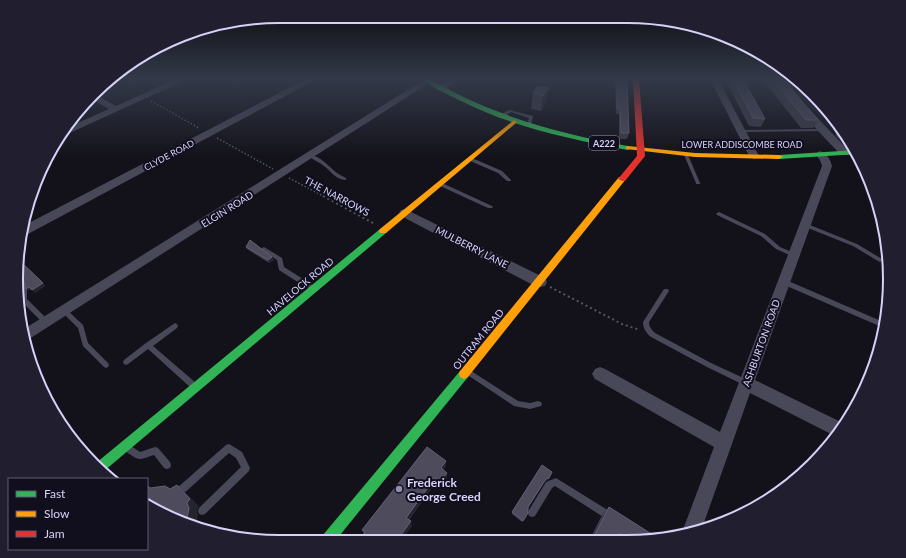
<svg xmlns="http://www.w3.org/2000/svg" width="906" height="558" font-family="Lato,sans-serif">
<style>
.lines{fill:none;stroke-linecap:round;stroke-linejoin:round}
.path-far1{stroke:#4d5963;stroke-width:1.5;stroke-dasharray:1.5 2;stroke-linecap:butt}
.path{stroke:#4d5963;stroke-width:2;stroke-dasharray:2 3;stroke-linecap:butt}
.lane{fill:#494859;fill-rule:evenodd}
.street{fill:#494859;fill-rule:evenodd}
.fast{fill:#30b455;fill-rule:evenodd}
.slow{fill:#ff9f0a;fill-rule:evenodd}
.jam{fill:#e5322d;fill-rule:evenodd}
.wall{fill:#3d3b49}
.shaded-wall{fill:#25242e}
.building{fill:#4d4b5c;stroke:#626075}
.poi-dot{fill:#928eab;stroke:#110f1d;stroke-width:1.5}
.labels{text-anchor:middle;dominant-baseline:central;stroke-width:4;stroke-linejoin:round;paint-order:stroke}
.shield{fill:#110f1d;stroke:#9b97b7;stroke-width:1}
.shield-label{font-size:9px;font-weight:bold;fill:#d6d1f9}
.far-street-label{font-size:9px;fill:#d6d1f9;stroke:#110f1d}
.street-label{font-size:10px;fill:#d6d1f9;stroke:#110f1d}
.near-poi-label{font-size:12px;font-weight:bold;fill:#d6d1f9;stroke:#110f1d;text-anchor:start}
.rim{fill:none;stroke:#d6d1f9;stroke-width:2}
</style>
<rect width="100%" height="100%" fill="#13121a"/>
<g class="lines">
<!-- path-far1 -->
<g class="path-far1">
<path d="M151 101 199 128"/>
<path d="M217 138 273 169"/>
<path d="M289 178 325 197"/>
</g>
<!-- path -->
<g class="path">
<path d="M323 196 373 223"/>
<path d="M550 287 622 324 640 330"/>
</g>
<!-- lane -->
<g class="lane">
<path d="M238 79H243L235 84H233V82Z"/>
<path d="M509 110 533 116V117L530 127 526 126 529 118 511 112 502 118H498V116Z"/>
<path d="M822 129 824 130V131L740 132 738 131 740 130Z"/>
<path d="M684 154H688V155L700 183V184H696V183L684 155Z"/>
<path d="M309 155C320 155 329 167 337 173 339 175 343 176 346 178V180C336 180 331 171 324 166 319 162 314 160 309 157Z"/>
<path d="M468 158H472L502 171 511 180V181H507L498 173 468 160Z"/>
<path d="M440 182 492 206 493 207 492 208H488L438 185V184Z"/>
<path d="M719 212 765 234 780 247 796 254 797 255 794 257 776 249 761 236 717 215 716 214 717 213Z"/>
<path d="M805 223 857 244 882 259 883 260 880 262 878 261 853 246 803 226 802 225 803 224Z"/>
<path d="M264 247 282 258 284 267 314 286 315 288 314 290H310L279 270 277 260 262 250 261 249 262 248Z"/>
<path d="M16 280 26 287 27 289V299L48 320 49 322 48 324 46 325 44 324 23 303 20 304 19 299H21V290L17 287Z"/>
<path d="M782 280H786L881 321 882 323 881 325 879 326 877 325 782 284 781 282Z"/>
<path d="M664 289H668L669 291 649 322C649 327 652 330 655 333L711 363 750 381 751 383 750 385 747 386 744 385 707 367 651 337C646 333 643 328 643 322Z"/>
<path d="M64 308 66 309 83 325 88 343 108 363 109 365 108 367 106 368 104 367 83 346 78 328 61 311 62 309Z"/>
<path d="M175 323 177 324 178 326 177 328 153 346 196 383 197 385 196 387 193 388 190 387 148 349 128 364 126 365 124 364 123 362 124 360 146 343Z"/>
<path d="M468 369 518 401 530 403 538 401 541 402 542 404 541 406 530 409 514 406 466 374 465 372 466 370Z"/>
<path d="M128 444 140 452 155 447 158 448 170 462 171 465 170 468 167 469 164 468 154 455C144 458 140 462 131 455 128 453 126 452 124 448L125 445Z"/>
<path d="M229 444 242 452 250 468 249 471 205 514 202 515 199 514 198 511 199 508 241 467 236 458 229 453 183 494 180 495 177 494 176 491 177 488 226 445Z"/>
<path d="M556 478 614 514 615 517 614 520 611 521 608 520 555 486 552 488 535 516 532 517 529 516 528 513 529 510 546 482Z"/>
</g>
<!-- street -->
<g class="street">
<path d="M176 79H188L63 136 59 137 64 129 109 109 92 99 96 95 116 106Z"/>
<path d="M306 79H317L28 234 23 235 25 225Z"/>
<path d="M425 79H431L432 81 26 341 24 329Z"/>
<path d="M450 79H461L443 90H437L436 88 437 86Z"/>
<path d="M710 79H718L759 156 758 158 754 159 749 156Z"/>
<path d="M805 107 808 108 849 151 850 153 849 155H841L819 132 800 110Z"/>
<path d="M820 151C827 153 830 159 832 166L755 380 845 424 837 437 750 393 701 531 681 535 714 447 595 379 592 374 595 369 600 367 605 369 720 432 822 166 820 160 815 154Z"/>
<path d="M405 209 545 278 547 282 545 286 540 287 535 286 401 216 399 213 401 210Z"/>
</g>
<!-- fast -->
<g class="fast">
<path d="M422 79H430C493 116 557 133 628 146L631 148 628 150C570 139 512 127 459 100 447 94 433 88 422 79Z"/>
<path d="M856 150 858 154 779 159 775 157 779 155Z"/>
<path d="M383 228 387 231 386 233 104 471 96 463 380 229Z"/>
<path d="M464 369 468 371 469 374 468 377 336 540H321L323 535 460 371Z"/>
</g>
<!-- slow -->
<g class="slow">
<path d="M514 120 517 122 516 123 386 233H380L379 231 380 229Z"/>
<path d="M628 146 695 153 779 155 783 157 779 159 695 157 626 149V147Z"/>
<path d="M619 177H622L626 179 468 377 464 379 460 377 459 374 460 371Z"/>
</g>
<!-- jam -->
<path class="jam" d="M633 79H639L645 156 625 181H622L618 179 637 156Z"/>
</g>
<!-- wall -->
<g class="wall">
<path d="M122 79H149L141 83 137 81 130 84Z"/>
<path d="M615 79H627L629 133 627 139H619V114H616Z"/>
<path d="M725 79H743L765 119 761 127 749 126Z"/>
<path d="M762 79H783L818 120 813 128H801Z"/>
<path d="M538 86 546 103 541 111 531 109 533 93Z"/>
<path d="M842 129 853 145 846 146 835 135 839 130Z"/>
<path d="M246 247 272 257 274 260 269 263 247 249Z"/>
<path d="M446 461V466L443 470 447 473V478L440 487 435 483 409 520 412 526 401 540H394L364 533 362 530Z"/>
<path d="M552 474 548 480 545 481 528 508 527 515 522 522 512 514V512Z"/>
<path d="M609 507 644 541H589L601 517Z"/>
</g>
<!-- shaded-wall -->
<g class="shaded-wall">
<path d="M128 79H136L137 81 130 84Z"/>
<path d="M139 79H149L141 83Z"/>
<path d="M549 88 546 103 541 111 543 96Z"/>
<path d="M272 257 274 260 269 263 268 260Z"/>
<path d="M43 283 46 286 35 293 32 290Z"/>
<path d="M29 287 32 289 28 291 26 289Z"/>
<path d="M18 289 20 291 19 297Z"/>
<path d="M446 461V466L441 473V468Z"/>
<path d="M552 472 548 480 545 481 528 509 546 479Z"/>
<path d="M447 473V478L440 487V482Z"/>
<path d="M435 478V483L407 522 406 518Z"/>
<path d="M177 485 186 493 199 506 197 511 198 515 196 527 186 524 187 503Z"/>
<path d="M411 521 412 526 401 540H398V539Z"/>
<path d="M393 535 394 540H389Z"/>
</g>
<!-- building -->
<g class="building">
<path d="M617 79H627L629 133H621L620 108H617Z"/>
<path d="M733 79H743L765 119 753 118Z"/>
<path d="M772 79H783L818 120H806Z"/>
<path d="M538 86 549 88 543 96 533 93Z"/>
<path d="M842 129 849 140 839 130Z"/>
<path d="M250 240 272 257 268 260 246 247Z"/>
<path d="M19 260 43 283 32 290 29 287 26 289 24 283 16 278Z"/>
<path d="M427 447 446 461 441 468 447 473 440 482 435 478 406 518 411 521 398 539 393 535 389 540H359L365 532 362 530Z"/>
<path d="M542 465 552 472 549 478 546 479 528 507V513L523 521 512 512Z"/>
<path d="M147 485 150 488 165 486 170 489 177 485 190 499 187 503 189 508 186 524 179 522 147 504Z"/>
<path d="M609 507 650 533 655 534 652 540 644 541H632L620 533 616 541H592Z"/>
</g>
<!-- sky -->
<linearGradient id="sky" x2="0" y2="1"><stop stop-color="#0a0a0e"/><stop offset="0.5" stop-color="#333949"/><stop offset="1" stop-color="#333949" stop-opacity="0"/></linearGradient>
<rect width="906" height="157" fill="url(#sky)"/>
<!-- markers -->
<circle class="poi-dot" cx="399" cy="489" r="4"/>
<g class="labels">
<!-- shield labels -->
<rect class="shield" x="589" y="136" width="30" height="14" rx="3"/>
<g class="shield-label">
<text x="604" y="143">A222</text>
</g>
<!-- far-street labels -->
<g class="far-street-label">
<text x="742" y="144">LOWER ADDISCOMBE ROAD</text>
<text transform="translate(169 155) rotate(-28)">CLYDE ROAD</text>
</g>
<!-- street labels -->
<g class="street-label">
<text transform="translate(337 196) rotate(28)">THE NARROWS</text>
<text transform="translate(227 209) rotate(-32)">ELGIN ROAD</text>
<text transform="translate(472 247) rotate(27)">MULBERRY LANE</text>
<text transform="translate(300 286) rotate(-40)">HAVELOCK ROAD</text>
<text transform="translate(478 339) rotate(-51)">OUTRAM ROAD</text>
<text transform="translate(761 343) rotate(-70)">ASHBURTON ROAD</text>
</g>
<!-- near-poi labels -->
<g class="near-poi-label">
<text x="407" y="482">Frederick<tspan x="407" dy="14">George Creed</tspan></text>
</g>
</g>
<!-- crop -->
<path d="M0 0H906V558H0ZM279 23H627A256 256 0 0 1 883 279V279A256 256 0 0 1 627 535H279A256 256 0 0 1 23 279V279A256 256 0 0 1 279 23Z" fill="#211f2f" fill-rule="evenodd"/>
<path class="rim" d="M279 23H627A256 256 0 0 1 883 279V279A256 256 0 0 1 627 535H279A256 256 0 0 1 23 279V279A256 256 0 0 1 279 23Z"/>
<!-- legend -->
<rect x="8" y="478" width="140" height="72" fill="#110f1d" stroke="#605d75"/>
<rect x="16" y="491" width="20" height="6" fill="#30b455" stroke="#605d75"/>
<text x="44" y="498" font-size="12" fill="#d6d1f9">Fast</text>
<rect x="16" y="511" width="20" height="6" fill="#ff9f0a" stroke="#605d75"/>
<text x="44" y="518" font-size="12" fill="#d6d1f9">Slow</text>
<rect x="16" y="531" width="20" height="6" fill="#e5322d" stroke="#605d75"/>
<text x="44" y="538" font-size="12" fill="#d6d1f9">Jam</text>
</svg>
